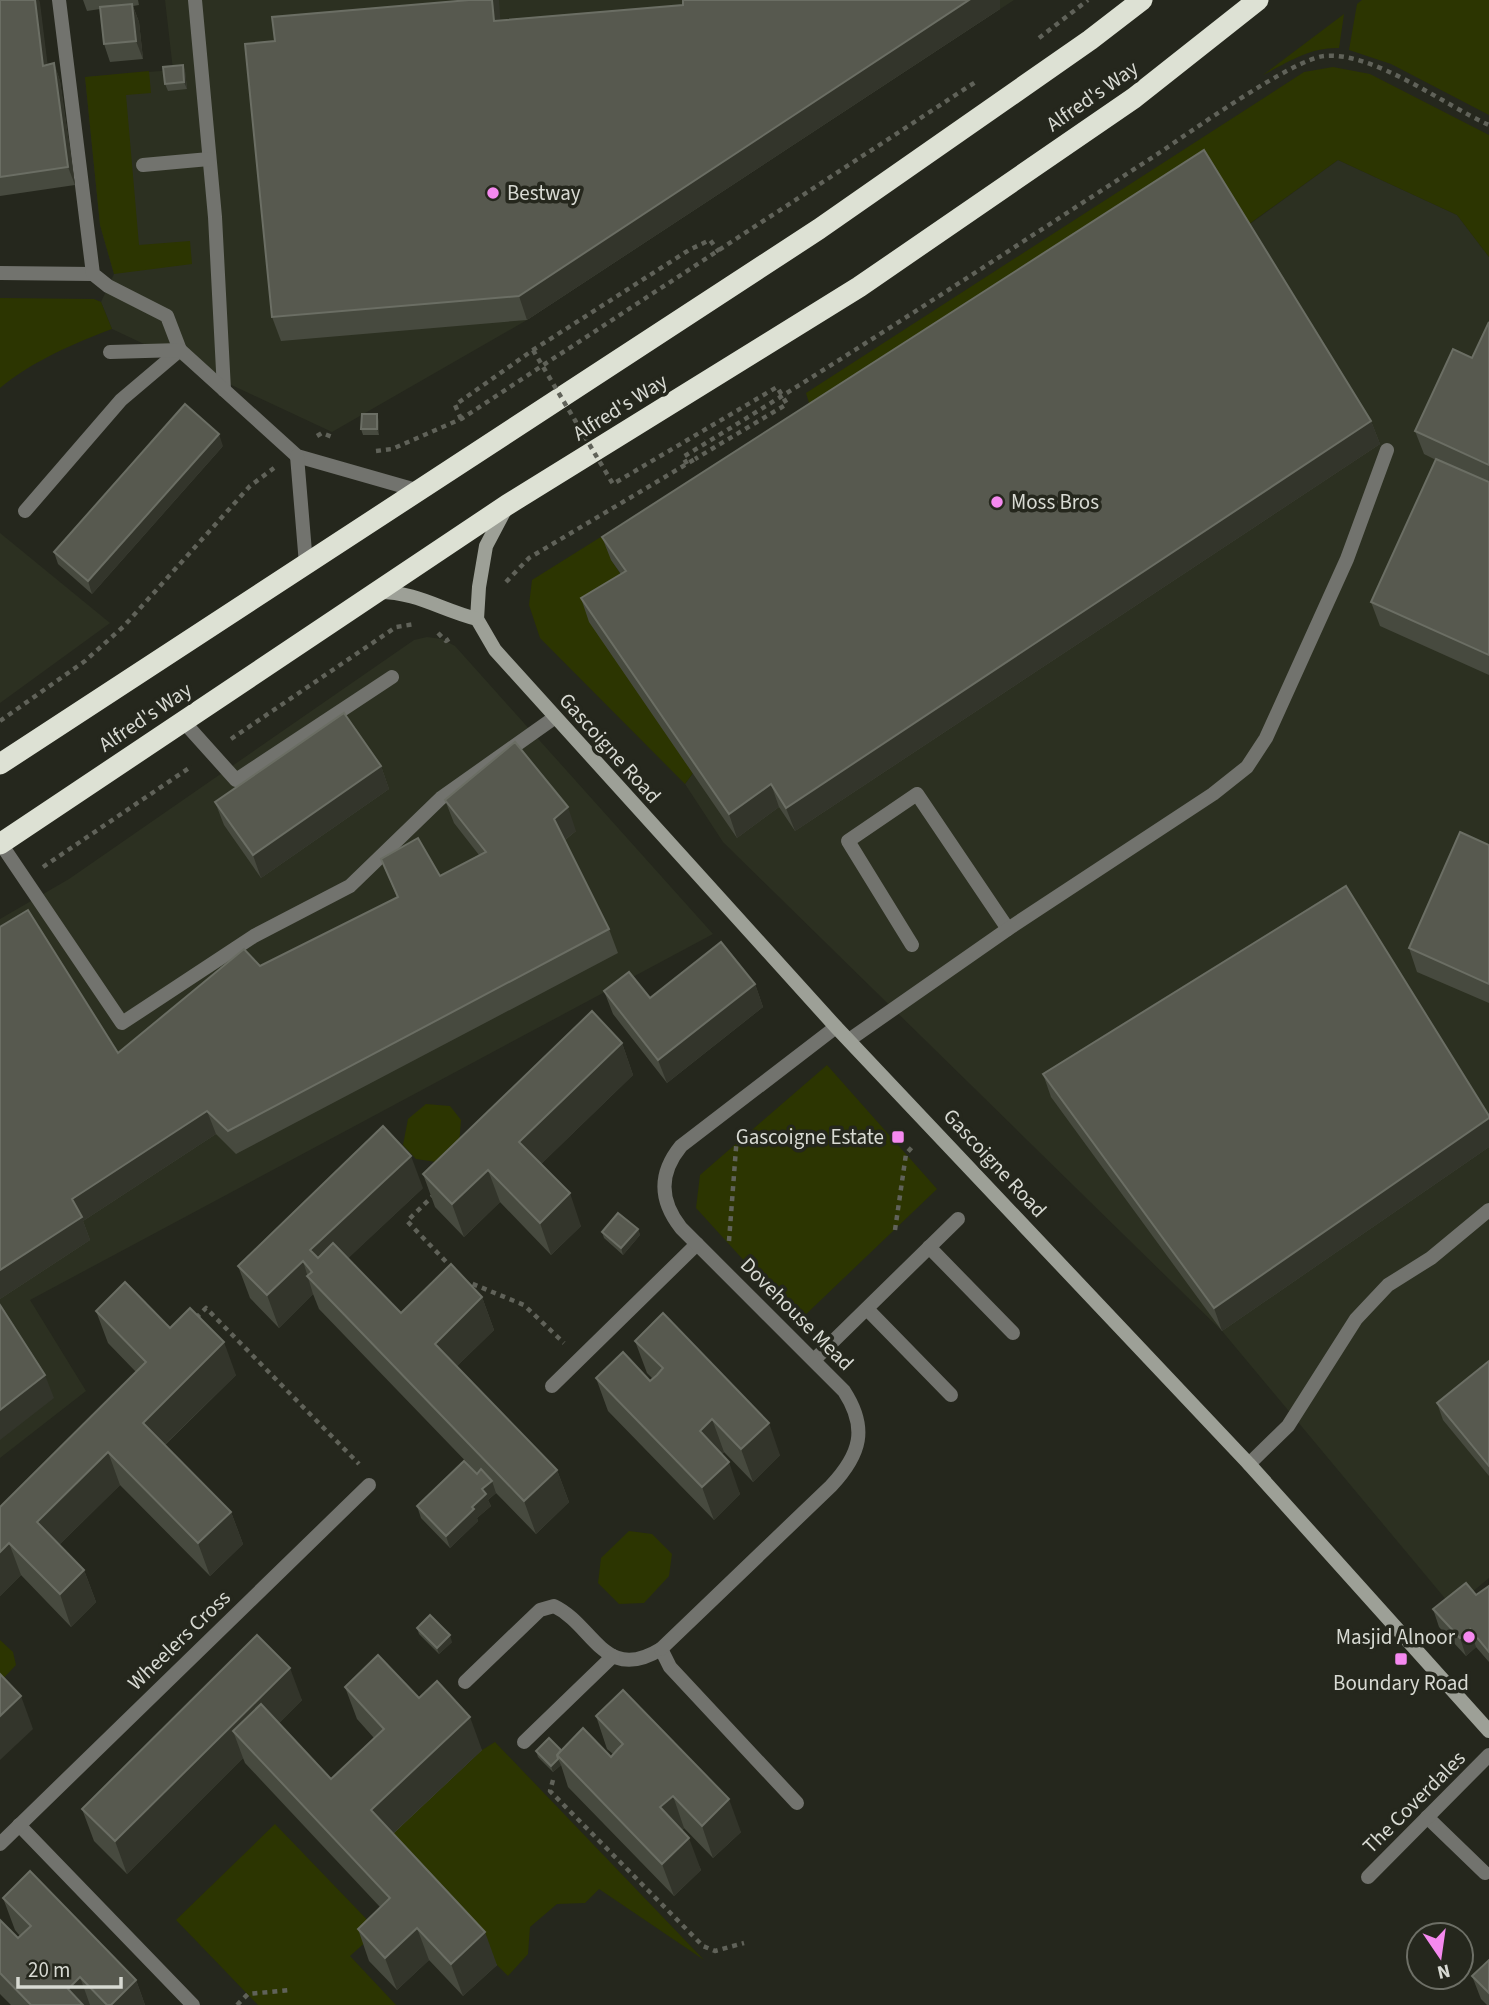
<svg xmlns="http://www.w3.org/2000/svg" width="1489" height="2005" font-family="'Source Sans 3',sans-serif">
<style>
.built{fill:#2c3021}
.green{fill:#2c3501}
.lines{fill:none;stroke-linecap:round;stroke-linejoin:round}
.path{stroke:#606259;stroke-width:4.5;stroke-dasharray:5 5;stroke-linecap:butt}
.lane{stroke:#72736e;stroke-width:14}
.street{stroke:#72736e;stroke-width:14}
.secondary{stroke:#9da097;stroke-width:14}
.highway{stroke:#dde1d4;stroke-width:21}
.path-bridge{stroke:#606259;stroke-width:4.5;stroke-dasharray:5 5;stroke-linecap:butt}
.wall{fill:#474a3f}
.shaded-wall{fill:#33352b}
.building{fill:#57594f;stroke:#6b6e64;stroke-width:2}
.poi-dot{fill:#f589ef;stroke:#25271d;stroke-width:2.5}
.labels{text-anchor:middle;dominant-baseline:central;stroke-width:7;stroke-linejoin:round;paint-order:stroke}
.street-label{font-size:21px;fill:#d8dad3;stroke:#25271d}
.poi-label{font-size:21px;fill:#d8dad3;stroke:#25271d;text-anchor:start}
</style>
<rect width="100%" height="100%" fill="#25271d"/>
<!-- built -->
<g class="built">
<path d="M165 0H1014L527 320 332 432 112 329 101 302 114 274 100 225 85 77 173 70Z"/>
<path d="M1338 160 1457 215 1489 257V1578L1453 1608 1222 1331 723 842 685 784 693 773 611 560 1246 227Z"/>
<path d="M0 533 110 623 0 703Z"/>
<path d="M427 637 442 639 455 646 713 934 30 1300 86 1391 0 1458V919L69 879 414 640Z"/>
</g>
<!-- green -->
<g class="green">
<path d="M1362 0H1489V115L1391 64 1349 50 1357 4Z"/>
<path d="M1344 14 1339 48C1311 47 1288 62 1263 75Z"/>
<path d="M1333 67 1370 74 1489 135V257L1457 215 1338 160 1245 227 611 560 634 594 693 773 685 784 540 638 529 605 532 580 810 406 806 393 1304 72Z"/>
<path d="M149 71 151 93 126 95 139 245 190 241 192 264 114 274 100 225 85 77Z"/>
<path d="M0 298 94 299 101 302 112 329C72 344 33 361 0 388Z"/>
<path d="M827 1065 937 1189 799 1321 696 1208 700 1175Z"/>
<path d="M426 1104 450 1106 461 1120 459 1145 436 1162 416 1159 403 1145 408 1119Z"/>
<path d="M629 1531 652 1534 672 1554 669 1576 644 1603 619 1604 598 1583 601 1558Z"/>
<path d="M0 1640 13 1652 16 1665 0 1682Z"/>
<path d="M495 1742 704 1960 599 1889 585 1903 557 1904 530 1927 528 1954 508 1976 497 1965 383 1843 482 1750Z"/>
<path d="M275 1824 378 1931 350 1956 396 2005H258L176 1920Z"/>
</g>
<g class="lines">
<!-- path -->
<g class="path">
<path d="M1039 38 1088 0"/>
<path d="M461 419 455 405 533 350 689 250 710 240 719 252"/>
<path d="M317 436 322 433 335 438"/>
<path d="M376 451 392 449 461 419 977 81"/>
<path d="M687 464 683 457C843 360 999 257 1156 155 1189 133 1291 60 1324 56 1373 51 1446 106 1489 125"/>
<path d="M506 582 529 558 695 459"/>
<path d="M438 633 446 641 452 637"/>
<path d="M0 721 85 661 124 626 250 486 274 468"/>
<path d="M231 739 396 627 415 624"/>
<path d="M43 867 192 766"/>
<path d="M435 1194 407 1221 454 1270"/>
<path d="M895 1230 906 1154 914 1145"/>
<path d="M729 1241 737 1135"/>
<path d="M465 1286 468 1282 524 1305 564 1343"/>
<path d="M196 1318 206 1308 359 1464"/>
<path d="M553 1780 550 1791 703 1946 715 1951 744 1943"/>
<path d="M237 2005 248 1994 290 1990"/>
</g>
<!-- lane -->
<g class="lane">
<path d="M195 0 215 217 224 390"/>
<path d="M143 165 209 159"/>
<path d="M0 273 93 274"/>
<path d="M25 511 121 400 180 350 167 316 108 286 93 274 59 0"/>
<path d="M183 721 236 780 392 677"/>
<path d="M1 844 122 1023 254 936 350 886 441 798 554 718"/>
<path d="M912 945 848 841 917 794 1008 929"/>
<path d="M849 1040 1008 929 1213 794 1247 767 1266 738 1347 559 1387 450"/>
<path d="M929 1247 1013 1333"/>
<path d="M867 1309 951 1395"/>
<path d="M814 1360 958 1219"/>
<path d="M552 1386 697 1244"/>
<path d="M1249 1464 1288 1426 1356 1319 1388 1285 1431 1258 1489 1210"/>
<path d="M465 1682 540 1610 554 1606C594 1625 604 1684 661 1649L670 1667 797 1803"/>
<path d="M524 1742 613 1656"/>
<path d="M1427 1817 1485 1873"/>
</g>
<!-- street -->
<g class="street">
<path d="M110 352 180 350 297 456 416 490"/>
<path d="M297 456 306 564"/>
<path d="M661 1649 831 1486C861 1454 868 1428 844 1391L681 1228C659 1200 659 1173 681 1146L836 1027"/>
<path d="M19 1825 193 2005"/>
<path d="M0 1844 369 1485"/>
<path d="M1368 1877 1489 1755"/>
</g>
<!-- secondary -->
<g class="secondary">
<path d="M505 510 486 546 479 587 477 619 495 650 836 1027 1249 1464 1489 1731"/>
<path d="M379 592C417 592 441 610 477 619"/>
</g>
<!-- highway -->
<g class="highway">
<path d="M0 764 819 229 1090 40 1142 0"/>
<path d="M0 844 507 505 859 287 1134 98 1258 0"/>
</g>
<!-- path-bridge -->
<path class="path-bridge" d="M533 350 613 484 777 387 787 404 695 459"/>
</g>
<!-- wall -->
<g class="wall">
<path d="M0 0H39L47 64 54 63 60 81 75 185 0 196Z"/>
<path d="M83 0H138L139 5 133 6 139 22 143 59 110 62 104 44 100 9 87 11Z"/>
<path d="M683 0H1000V9L527 320 281 341 272 317 500 20 683 5Z"/>
<path d="M183 65 185 71 187 89 168 91 165 84Z"/>
<path d="M1489 322V675L1380 626 1371 602 1436 460 1424 454 1415 431 1472 358Z"/>
<path d="M379 421V435H363L361 429Z"/>
<path d="M1371 421 1380 444 795 831 779 807 737 838 589 622 581 598 621 574 611 560 602 537Z"/>
<path d="M223 446 92 594 58 564 54 552Z"/>
<path d="M381 766 389 789 261 878 224 825 215 802Z"/>
<path d="M445 800 576 831 565 840 609 929 618 953 236 1154 216 1134 83 1221 90 1240 0 1299V927L118 1053 260 966 397 897 381 859 440 876 479 855 454 823Z"/>
<path d="M1489 845V1003L1417 972 1409 948Z"/>
<path d="M755 984 763 1007 667 1083 613 1014 604 991 650 998Z"/>
<path d="M622 1043 633 1075 541 1164 581 1226 551 1255 500 1202 464 1237 435 1207 423 1174Z"/>
<path d="M1043 1074 1489 1116V1147L1222 1331 1051 1097Z"/>
<path d="M423 1188 348 1258 401 1313 482 1297 494 1330 457 1366 557 1470 569 1502 536 1534 496 1493 488 1500 491 1506 477 1518 478 1521 450 1548 421 1518 417 1506 477 1473 319 1309 313 1294 279 1328 250 1298 238 1266Z"/>
<path d="M638 1229 640 1235 623 1255 604 1238 602 1232Z"/>
<path d="M96 1311 170 1328 236 1375 165 1445 231 1512 243 1544 210 1576 120 1485 59 1545 84 1570 96 1602 71 1627 21 1575 0 1596V1507L136 1372 108 1343Z"/>
<path d="M635 1341 780 1455 753 1482 724 1452 722 1454 740 1494 714 1520 608 1411 596 1378 650 1381 653 1379 647 1373Z"/>
<path d="M1489 1361V1476L1443 1420 1437 1403Z"/>
<path d="M1489 1586V1662L1476 1647 1466 1656 1439 1627 1433 1609 1476 1595Z"/>
<path d="M417 1628 452 1642 439 1654 419 1634Z"/>
<path d="M257 1635 302 1700 279 1723 331 1779 374 1738 357 1719 345 1687 419 1698 482 1750 393 1834 497 1965 463 1996 429 1960 397 1990 369 1961 358 1929 380 1907 245 1763 243 1758 127 1874 94 1841 82 1809Z"/>
<path d="M596 1716 741 1832 713 1858 684 1828 682 1830 701 1870 674 1896 568 1787 561 1765 553 1772 538 1757 536 1751 561 1750 611 1757 613 1754 607 1749Z"/>
<path d="M3 1898 136 1980 145 2005H11L0 1994V1920L18 1938 20 1936 15 1930Z"/>
<path d="M1489 1960V2005H1487L1481 1999 1472 1976Z"/>
</g>
<!-- shaded-wall -->
<g class="shaded-wall">
<path d="M35 0H39L40 3 50 84 43 66Z"/>
<path d="M492 0H499L502 44 494 21Z"/>
<path d="M969 0H1000V9L527 320 519 296Z"/>
<path d="M132 4 139 22 143 59 136 41Z"/>
<path d="M54 63 60 81 75 185 68 167Z"/>
<path d="M183 65 185 71 187 89 184 82Z"/>
<path d="M377 414 379 421V435L377 429Z"/>
<path d="M1371 421 1380 444 795 831 786 808Z"/>
<path d="M219 434 223 446 92 594 88 581Z"/>
<path d="M381 766 389 789 261 878 253 855Z"/>
<path d="M771 784 779 807 737 838 729 814Z"/>
<path d="M568 807 576 831 562 842 554 819Z"/>
<path d="M755 984 763 1007 667 1083 658 1060Z"/>
<path d="M622 1043 633 1075 531 1174 519 1142Z"/>
<path d="M207 1111 216 1134 83 1221 90 1240 0 1299V1270L72 1199Z"/>
<path d="M1489 1118V1147L1222 1331 1214 1308Z"/>
<path d="M411 1156 423 1188 322 1283 310 1250Z"/>
<path d="M488 1170 500 1202 464 1237 452 1204Z"/>
<path d="M570 1193 581 1226 551 1255 540 1223Z"/>
<path d="M638 1229 640 1235 623 1255 621 1248Z"/>
<path d="M303 1261 313 1294 279 1328 267 1295Z"/>
<path d="M482 1297 494 1330 447 1376 435 1344Z"/>
<path d="M224 1342 236 1375 154 1455 143 1423Z"/>
<path d="M45 1375 54 1398 0 1440V1410Z"/>
<path d="M712 1419 724 1452 711 1464 700 1431Z"/>
<path d="M769 1423 780 1455 753 1482 741 1449Z"/>
<path d="M108 1452 120 1485 49 1555 37 1522Z"/>
<path d="M729 1462 740 1494 714 1520 702 1487Z"/>
<path d="M557 1470 569 1502 536 1534 524 1501Z"/>
<path d="M492 1481 496 1493 488 1500 491 1506 477 1518 478 1521 450 1548 446 1536 472 1507 482 1489Z"/>
<path d="M231 1512 243 1544 210 1576 198 1543Z"/>
<path d="M9 1543 21 1575 0 1596V1552Z"/>
<path d="M84 1570 96 1602 71 1627 60 1594Z"/>
<path d="M1470 1629 1476 1647 1466 1656 1460 1638Z"/>
<path d="M450 1635 452 1642 439 1654 437 1648Z"/>
<path d="M290 1668 302 1700 252 1750 233 1731 243 1758 127 1874 115 1841Z"/>
<path d="M21 1696 33 1729 0 1760V1716Z"/>
<path d="M470 1717 482 1750 383 1843 371 1810Z"/>
<path d="M558 1759 561 1765 553 1772 551 1766Z"/>
<path d="M673 1796 684 1828 672 1840 660 1807Z"/>
<path d="M729 1799 741 1832 713 1858 702 1826Z"/>
<path d="M689 1838 701 1870 674 1896 662 1864Z"/>
<path d="M417 1928 429 1960 397 1990 385 1958Z"/>
<path d="M485 1932 497 1965 463 1996 451 1964Z"/>
<path d="M80 1977 90 2005H73L68 1989Z"/>
<path d="M136 1980 145 2005H111Z"/>
</g>
<!-- building -->
<g class="building">
<path d="M0 0H35L43 66 54 63 68 167 0 177Z"/>
<path d="M469 0H492L494 21 683 5V0H969L519 296 272 317 245 44 275 41 272 17Z"/>
<path d="M132 4 136 41 104 44 100 7Z"/>
<path d="M183 65 184 82 165 84 163 67Z"/>
<path d="M1204 150 1371 421 786 808 771 784 729 814 581 598 626 571 602 537Z"/>
<path d="M1489 322V465L1415 431 1453 349 1472 358Z"/>
<path d="M185 404 219 434 88 581 54 552Z"/>
<path d="M362 414H377V429H361Z"/>
<path d="M1436 459 1489 482V655L1371 602Z"/>
<path d="M344 713 381 766 253 855 215 802Z"/>
<path d="M515 742 568 807 554 819 609 929 228 1131 207 1111 72 1199 82 1217 0 1270V927L28 910 118 1053 244 949 260 966 398 897 381 859 418 838 440 876 486 852 445 800Z"/>
<path d="M1460 832 1489 845V984L1409 948Z"/>
<path d="M1346 886 1489 1116V1118L1214 1308 1043 1074Z"/>
<path d="M721 942 755 984 658 1060 604 991 629 972 650 998Z"/>
<path d="M592 1011 622 1043 519 1142 570 1193 540 1223 488 1170 452 1204 423 1174Z"/>
<path d="M383 1126 411 1156 310 1250 318 1258 333 1243 401 1313 451 1264 482 1297 435 1344 557 1470 524 1501 307 1276 312 1272 303 1261 267 1295 238 1266Z"/>
<path d="M618 1213 638 1229 621 1248 602 1232Z"/>
<path d="M125 1282 170 1328 190 1308 224 1342 143 1423 231 1512 198 1543 108 1452 37 1522 84 1570 60 1594 9 1543 0 1552V1507L146 1362 96 1311Z"/>
<path d="M0 1305 45 1375 0 1410Z"/>
<path d="M663 1313 769 1423 741 1449 712 1419 700 1431 729 1462 702 1487 596 1378 623 1352 650 1381 657 1375 663 1368 635 1341Z"/>
<path d="M1489 1361V1466L1437 1403Z"/>
<path d="M464 1461 477 1474 481 1469 492 1481 482 1489 486 1494 472 1507 474 1509 446 1536 417 1506Z"/>
<path d="M1466 1583 1476 1595 1489 1586V1652L1470 1629 1460 1638 1433 1609Z"/>
<path d="M430 1615 450 1635 437 1648 417 1628Z"/>
<path d="M257 1635 290 1668 115 1841 82 1809Z"/>
<path d="M378 1655 419 1698 437 1681 470 1717 371 1810 485 1932 451 1964 417 1928 385 1958 358 1929 390 1898 233 1731 261 1704 331 1779 384 1729 345 1687Z"/>
<path d="M0 1674 21 1696 0 1716Z"/>
<path d="M623 1690 729 1799 702 1826 673 1796 660 1807 689 1838 662 1864 557 1755 583 1728 611 1757 618 1749 623 1744 596 1716Z"/>
<path d="M549 1738 561 1750 557 1755 558 1759 551 1766 536 1751Z"/>
<path d="M30 1871 136 1980 111 2005H107L80 1977 68 1989 83 2005H31L0 1973V1920L18 1938 31 1926 3 1898Z"/>
<path d="M1489 1960V1993L1472 1976Z"/>
</g>
<!-- markers -->
<g class="poi-dot">
<circle cx="493" cy="193" r="7"/>
<circle cx="997" cy="502" r="7"/>
<rect x="891" y="1130" width="14" height="14" rx="3.5"/>
<circle cx="1469" cy="1637" r="7"/>
<rect x="1394" y="1652" width="14" height="14" rx="3.5"/>
</g>
<g class="labels">
<!-- street labels -->
<g class="street-label">
<text transform="translate(1092 96) rotate(-35)">Alfred's Way</text>
<text transform="translate(620 407) rotate(-32)">Alfred's Way</text>
<text transform="translate(145 717) rotate(-34)">Alfred's Way</text>
<text transform="translate(610 748) rotate(48)">Gascoigne Road</text>
<text transform="translate(995 1163) rotate(47)">Gascoigne Road</text>
<text transform="translate(797 1314) rotate(45)">Dovehouse Mead</text>
<text transform="translate(179 1640) rotate(-44)">Wheelers Cross</text>
<text transform="translate(1414 1802) rotate(-45)">The Coverdales</text>
</g>
<!-- poi labels -->
<g class="poi-label">
<text x="507" y="193">Bestway</text>
<text x="1011" y="502">Moss Bros</text>
<text x="884" y="1137" text-anchor="end">Gascoigne Estate</text>
<text x="1455" y="1637" text-anchor="end">Masjid Alnoor</text>
<text x="1401" y="1683" text-anchor="middle">Boundary Road</text>
</g>
</g>
<!-- north arrow -->
<g transform="translate(1440 1956) rotate(167)"><circle r="33" fill="#25271d" stroke="#6d6f66" stroke-width="2"/>
<path d="M0-5L12 26L0 18L-12 26Z" fill="#f589ef"/>
<text y="-10" font-size="19" font-weight="bold" text-anchor="middle" fill="#d8dad3">N</text>
</g>
<!-- scale -->
<path d="M18 1977v10h103v-10" fill="none" stroke="#d8dad3" stroke-width="3.5"/>
<text x="28" y="1977" font-size="21" fill="#d8dad3" stroke="#25271d" stroke-width="5" paint-order="stroke">20 m</text>
</svg>
